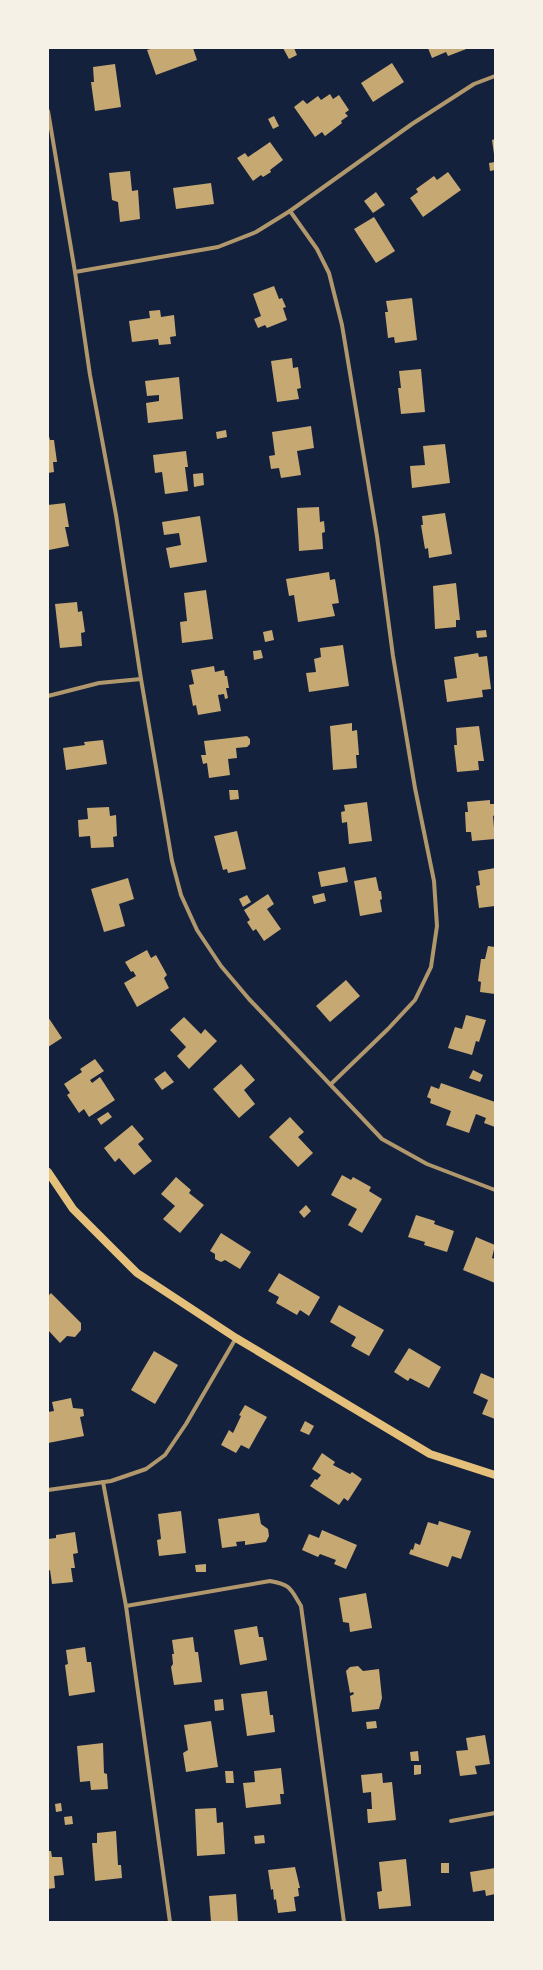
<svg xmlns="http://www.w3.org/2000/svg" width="543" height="1970" font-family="'Zilla Slab',serif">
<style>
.building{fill:#c6a872}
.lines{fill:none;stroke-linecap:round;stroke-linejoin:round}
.minor{stroke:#b1986c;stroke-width:4}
.secondary{stroke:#e5c07b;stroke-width:8}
</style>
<rect width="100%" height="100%" fill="#14213d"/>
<!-- building -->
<g class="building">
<path d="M154 48H193L197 60 156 75 147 50Z"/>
<path d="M283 48H294L297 55 289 59Z"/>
<path d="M428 48H469L448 56 446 52 432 58Z"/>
<path d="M392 63 404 82 373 102 361 83Z"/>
<path d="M115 64 121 107 95 111 91 82H94L93 67Z"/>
<path d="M330 94 333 99 339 95 349 110 345 113 348 116 341 121 342 123 325 136 322 132 315 137 294 107 303 100 307 104 318 96 321 100Z"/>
<path d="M274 116 279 126 273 129 268 119Z"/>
<path d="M495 139V154H494L492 140Z"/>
<path d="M270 142 283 160 270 170 271 172 263 177 261 175 253 181 237 158 245 153 248 157Z"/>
<path d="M495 162V170L490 171 489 163Z"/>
<path d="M130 171 132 191 138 190 140 219 120 222 118 202 112 200 109 173Z"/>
<path d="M448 172 461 190 423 217 410 198 418 192 416 189 434 176 437 180Z"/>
<path d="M211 183 214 204 176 209 173 188Z"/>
<path d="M376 192 385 205 373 213 364 201Z"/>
<path d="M374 217 395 251 376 263 354 229Z"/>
<path d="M274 286 279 299 282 298 286 307 283 308 287 320 267 328 265 325 258 328 254 319 261 316 253 294Z"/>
<path d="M412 298 417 340 395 343 394 337 388 338 385 312H388L386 301Z"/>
<path d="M160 310 161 317 174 315 176 336 170 337 171 344 159 345 158 339 132 342 129 321 150 318 149 311Z"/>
<path d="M292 358 293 368 298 367 301 388 297 389 299 399 277 402 271 361Z"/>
<path d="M421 369 425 412 401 414 398 388H401L399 371Z"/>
<path d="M179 377 183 419 148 423 146 403 159 401V395L147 396 145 381Z"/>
<path d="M311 426 314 448 297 451 301 475 281 478 279 468 271 469 269 456 275 455 272 432Z"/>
<path d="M226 430 227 437 217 439 216 432Z"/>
<path d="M48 433 50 440H54L57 462H53L54 472 48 473Z"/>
<path d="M445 444 450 483 412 488 410 466 425 465 423 446Z"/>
<path d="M186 451 188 467H185L188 491 165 494 162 472 155 473 153 455Z"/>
<path d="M203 473 204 485 194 487 193 474Z"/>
<path d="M65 503 69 527H65L69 546 49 550 48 505Z"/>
<path d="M319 507 320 522 324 521 325 532 322 533 323 549 299 551 297 508Z"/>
<path d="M445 513 452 554 429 558 428 548 425 549 421 525H423L422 516Z"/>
<path d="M200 516 207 562 170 568 166 548 181 545 179 533 164 535 162 522Z"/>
<path d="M329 572 330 580 335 579 339 603 332 604 335 616 298 622 294 595 289 596 286 579Z"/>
<path d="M456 583 460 620H456V627L435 629 433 586Z"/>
<path d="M206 590 213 639 182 643 180 622 187 621 184 593Z"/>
<path d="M77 602 78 612 82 611 85 632 81 633 82 646 60 648 55 604Z"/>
<path d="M272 630 274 640 265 642 263 632Z"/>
<path d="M486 630 487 637 477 638 476 631Z"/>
<path d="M343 645 349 686 309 692 306 673 316 672 314 659 321 657 320 648Z"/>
<path d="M261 650 263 658 254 660 253 651Z"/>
<path d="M478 653 479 657 487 656 491 689 482 690 483 697 447 702 444 680 457 678 454 657Z"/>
<path d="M214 666 215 672 224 670 225 676H227L229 688H226L228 698 225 699 224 694 218 695 221 711 198 715 196 705 193 706 189 685 194 684 191 670Z"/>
<path d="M352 723V731L357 730 359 755H356L357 768 333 770 330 726Z"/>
<path d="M479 726 484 761H478L479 770 457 772 454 745H457L456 728Z"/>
<path d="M247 736 250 739V744L247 747 236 748 237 758 228 759 230 775 209 778 207 763 203 764 201 755H206L204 741Z"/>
<path d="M103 740 107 764 66 770 63 748 85 745 84 742Z"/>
<path d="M229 790H238L239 799 230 800Z"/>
<path d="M490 800V804H495V815L493 816 495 839 472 841 471 832H466L465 812H468L467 802Z"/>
<path d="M367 802 372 841 349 844 347 822 342 823 341 812 345 811 344 805Z"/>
<path d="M109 807 110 816 116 815 117 836 113 837 114 847 91 848 90 836 79 837 78 820 88 819 87 808Z"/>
<path d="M237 831 246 869 228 873 227 869 223 870 214 836Z"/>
<path d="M345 867 348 882 321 887 318 872Z"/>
<path d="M495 868V906L479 908 476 886 480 885 478 871Z"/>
<path d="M376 877 379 891H381L382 899 380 900 382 912 360 916 354 881Z"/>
<path d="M128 878 134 899 119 904 125 926 104 932 91 889Z"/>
<path d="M324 893 326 901 314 904 312 896Z"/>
<path d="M268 894 274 904 267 909 281 929 264 941 256 929 253 931 247 922 250 920 244 910Z"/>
<path d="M247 895 251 902 243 907 239 899Z"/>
<path d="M488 946 495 947V994L480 992 481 982 478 981 481 959H485Z"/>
<path d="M147 950 151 958 156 955 167 975 164 978 169 988 137 1007 124 983 136 976 133 971 131 972 125 962Z"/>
<path d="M346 980 360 996 330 1022 316 1006Z"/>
<path d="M466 1015 486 1020 479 1042 476 1041 472 1055 448 1048 455 1027 462 1029Z"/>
<path d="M48 1017 62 1038 48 1047Z"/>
<path d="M184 1017 201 1034 205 1029 217 1041 189 1069 177 1056 186 1047 170 1030Z"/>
<path d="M95 1059 104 1071 90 1080 92 1083 100 1077 115 1100 89 1117 84 1109 79 1113 67 1095 70 1093 64 1084 82 1072 80 1069Z"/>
<path d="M241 1064 255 1080 244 1090 255 1104 239 1118 213 1089Z"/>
<path d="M473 1070 483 1075 480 1082 469 1078Z"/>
<path d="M165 1071 174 1082 162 1090 154 1079Z"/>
<path d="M441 1083 495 1102V1127L484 1123 486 1118 476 1114 469 1133 446 1125 451 1111 430 1103 431 1099 427 1097 431 1086 439 1089Z"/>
<path d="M108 1112 112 1117 101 1125 97 1119Z"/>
<path d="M290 1117 304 1132 298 1137 313 1153 298 1167 269 1137Z"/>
<path d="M132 1125 144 1139 138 1144 152 1161 134 1175 119 1158 115 1162 104 1148Z"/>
<path d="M342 1175 351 1180 353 1177 371 1187 369 1191 382 1199 362 1233 348 1225 357 1209 331 1195Z"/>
<path d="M176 1177 191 1190 189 1193 204 1205 180 1233 163 1219 175 1206 161 1194Z"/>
<path d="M306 1205 311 1211 304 1218 299 1212Z"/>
<path d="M416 1215 435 1221 434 1224 454 1231 447 1252 424 1245 425 1242 408 1237Z"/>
<path d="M221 1233 251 1252 240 1269 225 1260 221 1262 215 1259V1254L210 1251Z"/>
<path d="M476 1237 495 1245 492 1258 495 1259V1283L463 1270Z"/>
<path d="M279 1273 320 1297 309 1316 300 1310 297 1315 276 1303 279 1297 268 1291Z"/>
<path d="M51 1293 81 1323V1330L75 1337 67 1336 60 1343 48 1330V1296Z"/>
<path d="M339 1305 384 1330 369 1356 351 1346 356 1337 330 1322Z"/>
<path d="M409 1348 441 1367 429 1388 410 1378 408 1381 394 1372Z"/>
<path d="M154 1351 178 1365 155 1404 131 1390Z"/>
<path d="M481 1373 495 1379V1419L482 1414 488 1400 473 1393Z"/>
<path d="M71 1398 73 1408 83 1409 84 1416 80 1417 84 1436 48 1443V1412L54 1411 52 1402Z"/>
<path d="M245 1405 267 1417 249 1449 241 1445 236 1453 221 1445 229 1430 233 1433 241 1416 239 1415Z"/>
<path d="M305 1421 314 1426 309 1435 300 1431Z"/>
<path d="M322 1453 335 1462 333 1465 350 1474 352 1472 362 1479 348 1501 344 1498 339 1505 310 1486 315 1479 317 1480 321 1475 312 1469Z"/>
<path d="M181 1511 186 1553 159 1556 157 1540 161 1539 158 1514Z"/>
<path d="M259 1513 261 1524 268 1529 269 1536 266 1542 245 1545V1541L236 1542 237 1546 222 1548 218 1519Z"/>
<path d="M439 1521 471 1531 461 1559 452 1556 448 1567 409 1554 411 1549 413 1550 415 1543 420 1545 428 1522 438 1525Z"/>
<path d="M322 1530 357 1545 346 1569 334 1564 336 1560 320 1554 318 1557 302 1550 309 1534 319 1538Z"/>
<path d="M75 1532 78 1553 73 1554 75 1568H71L73 1582 52 1584 50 1570 48 1571V1539L56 1538V1535Z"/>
<path d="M206 1564V1572H196L195 1565Z"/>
<path d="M366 1593 372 1628 350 1632 349 1623 343 1622 339 1598Z"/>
<path d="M257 1626 259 1637H263L267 1660 240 1665 234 1630Z"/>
<path d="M193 1637 195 1652H198L202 1682 174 1685 171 1667 173 1664 172 1654H174L172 1640Z"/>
<path d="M85 1647 87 1662H91L95 1692 69 1696 65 1665 68 1664 66 1650Z"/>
<path d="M358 1666 363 1671 379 1669 382 1698 379 1709 352 1712 350 1696 354 1694 353 1692 350 1693 346 1671 350 1667Z"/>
<path d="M267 1691 270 1715H273L275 1732 247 1736 241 1694Z"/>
<path d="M223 1699 224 1710 215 1711 214 1700Z"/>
<path d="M211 1721 218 1767 186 1772 183 1753 188 1750 184 1725Z"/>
<path d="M376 1721 377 1728 367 1729 366 1722Z"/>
<path d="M485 1735 490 1764 475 1766 477 1774 460 1776 456 1751 468 1750 466 1738Z"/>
<path d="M103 1743 104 1773 107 1774 108 1789 91 1790 90 1781 80 1782 77 1746Z"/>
<path d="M418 1751 419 1761H411L410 1752Z"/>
<path d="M414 1765H421V1774L414 1775Z"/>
<path d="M281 1768 284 1794H280L281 1804 246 1808 243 1783 255 1782 254 1771Z"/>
<path d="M225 1771H233L234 1783H226Z"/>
<path d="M382 1773 383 1783 392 1782 396 1820 368 1823 367 1809H372L371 1792 363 1793 361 1775Z"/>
<path d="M61 1803 62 1811 56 1812 55 1804Z"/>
<path d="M216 1808 217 1823 223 1822 225 1854 197 1856 195 1809Z"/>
<path d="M72 1816 73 1824 65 1825 64 1817Z"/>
<path d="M116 1831 118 1865H121L122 1878 95 1881 92 1843H97V1833Z"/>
<path d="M264 1835 265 1843 255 1844 254 1836Z"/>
<path d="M48 1851H51L52 1857H62L64 1875 54 1876 55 1888 48 1889Z"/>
<path d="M406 1859 411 1906 379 1909 377 1892 382 1891 379 1862Z"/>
<rect x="441" y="1863" width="8" height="10"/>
<path d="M295 1867 300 1888H298L299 1896 294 1897 296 1911 278 1913 276 1899 274 1900 273 1889 271 1890 268 1870Z"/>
<path d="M495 1868V1894L486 1896 485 1890 473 1892 470 1872Z"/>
<path d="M236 1894 238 1922H211L209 1896Z"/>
</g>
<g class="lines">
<!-- minor -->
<g class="minor">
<path d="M48 111 75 272 90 375 116 515 141 679 172 861 181 895 197 930 221 966 249 999 382 1139 427 1164 495 1190"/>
<path d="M290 211 317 249 329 273 342 325 377 536 393 656 415 788 434 881 437 926 431 967 415 1000 388 1029 331 1084"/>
<path d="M75 272 218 247 256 232 290 211 412 124 474 84 495 76"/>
<path d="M48 696 99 683 141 679"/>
<path d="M103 1482 126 1606 170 1922"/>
<path d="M48 1490 111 1481 146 1469 165 1455 186 1424 236 1338"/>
<path d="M126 1606 270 1581C291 1585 290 1588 301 1606L344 1922"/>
<path d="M451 1821 495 1813"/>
</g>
<!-- secondary -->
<path class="secondary" d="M48 1172 73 1209 137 1273 236 1338 430 1454 495 1475"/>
</g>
<!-- border -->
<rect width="543" height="1970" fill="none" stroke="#f6f1e7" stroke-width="98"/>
</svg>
